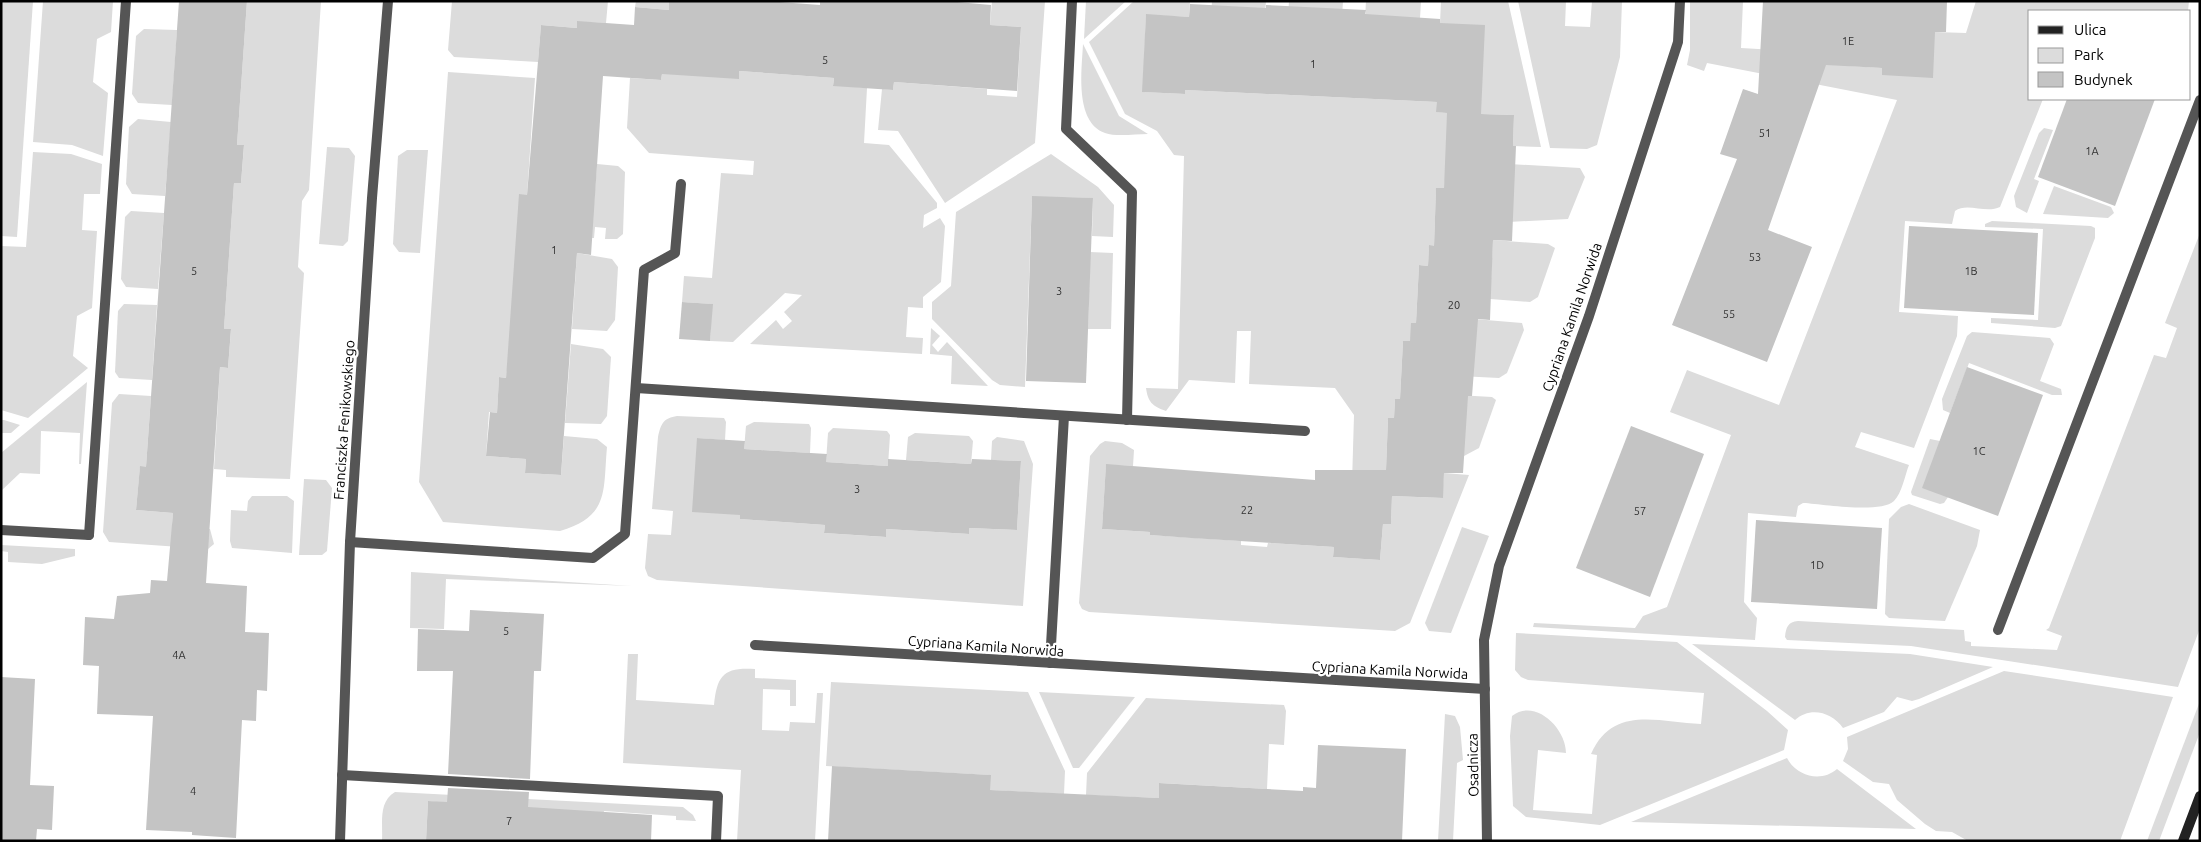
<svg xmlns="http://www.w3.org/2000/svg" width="2201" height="842" font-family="Ubuntu,sans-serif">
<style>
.green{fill:#dcdcdc}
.building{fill:#c4c4c4}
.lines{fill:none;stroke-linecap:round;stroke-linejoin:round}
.service{stroke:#555;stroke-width:10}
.minor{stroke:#555;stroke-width:10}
.secondary{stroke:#222;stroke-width:10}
.labels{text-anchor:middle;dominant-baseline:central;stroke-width:4.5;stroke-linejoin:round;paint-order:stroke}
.number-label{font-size:11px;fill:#313131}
.street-label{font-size:14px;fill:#000;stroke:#fff}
</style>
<rect width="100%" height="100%" fill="#fff"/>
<!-- green -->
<g class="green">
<path d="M1 1H33L17 237 1 236Z"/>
<path d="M43 1H113L111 32 97 39 93 82 108 93 103 156 72 145 33 142Z"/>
<path d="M247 1H321L309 190 302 201 298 267 304 273 290 479 226 477V470L214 469 220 367 228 368 231 330 224 329 234 183H241L244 146 237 145Z"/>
<path d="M452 1H608L606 23 577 22V28L541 25 538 62 454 57 448 50Z"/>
<path d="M636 1H669V10L635 7Z"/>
<path d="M992 1H1045L1035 143 945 203 898 131 878 130 882 89 893 90 894 82 987 89V95L1017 97 1021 27 990 25Z"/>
<path d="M1086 1H1126L1084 39Z"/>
<path d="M1134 1H1190L1189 17 1146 15 1143 92 1185 94V90L1437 102V112L1453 113 1444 188 1436 189 1434 246H1429L1428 266 1419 265 1416 323 1410 341H1403L1400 399H1395L1394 418H1388L1385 496 1352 483 1354 415 1335 388 1249 384 1251 331H1237L1235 383 1189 380 1166 411C1152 406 1148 402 1146 388L1178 389 1184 156 1174 155 1157 131 1125 114 1089 42Z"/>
<path d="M1212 1H1266L1264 29 1211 17Z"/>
<path d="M1289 1H1343L1341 34 1287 31Z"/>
<path d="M1366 1H1421L1420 18 1364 36Z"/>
<path d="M1441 1H1508L1541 147 1513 146 1514 115 1481 114 1440 23Z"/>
<path d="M1518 1H1566L1565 26 1590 27 1592 1H1622L1620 57 1597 145 1587 149 1550 148Z"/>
<path d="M1690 1H1743L1741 48 1810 52 1849 66 1882 68V75L1935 32 1966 33 1976 1H2189L2188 11H2030V99H2043L2000 207C1986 214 1967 202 1955 211L1952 224 1905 221 1899 312 1958 316 1957 336 1914 448 1861 432 1855 447 1909 465C1905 475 1902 493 1894 501 1880 514 1823 504 1803 503L1798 506 1796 517 1748 513 1744 602 1757 618 1755 640 1533 627 1534 623 1635 628 1643 616 1667 607 1731 435 1670 412 1687 370 1779 405 1897 100 1707 63 1704 71 1687 65 1690 50Z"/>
<path d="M144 29 177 30 172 105 138 103 132 94 136 36Z"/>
<path d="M1083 44 1119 116 1148 134C1135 134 1116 137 1105 133 1074 122 1082 68 1083 44Z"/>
<path d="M739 71 834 78 833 85 867 88 864 143 889 145 937 203V208L924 215 923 228 940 218 945 226 941 282 923 297V308L908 307 906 337 923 338 922 354 750 344 776 320 783 329 792 321 784 312 802 295 785 293 733 342 710 341 712 304 682 302 684 276 712 278 721 173 753 175 754 161 649 153 627 128 630 78 661 80 662 74Z"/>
<path d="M448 72 535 78 527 195 506 378 499 377 497 413 489 412 486 456 526 459 525 473 561 475 564 436 597 439 607 447C603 491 610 516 560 531L443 522 419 482Z"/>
<path d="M138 119 171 122 165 196 132 194 126 184 129 127Z"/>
<path d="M2044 128 2053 130 2034 179 2039 181 2027 213 2016 207 2014 196 2039 133Z"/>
<path d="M327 147 349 148 355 156 348 241 343 246 319 244Z"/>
<path d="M407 150H428L420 253 399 252 393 244 398 156Z"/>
<path d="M33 152 71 154 102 164 100 194H84L82 230 97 231 92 308 77 316 73 356 88 368 28 418 1 410V246L26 247Z"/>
<path d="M1051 154 1098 187 1114 205 1113 237 1092 236 1093 198 1032 197 1025 387 1000 385 992 380 932 319V302L951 286 956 212Z"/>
<path d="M597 164 618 166 625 172 623 234 617 239H605L606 228 595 227 594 238H581L594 203Z"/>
<path d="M1509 164 1580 168 1585 177 1568 219 1508 222Z"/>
<path d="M2054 186 2111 207 2114 213 2108 218 2043 214Z"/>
<path d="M131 211 164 213 158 289 126 287 121 279 125 217Z"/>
<path d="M1992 221 2091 226 2095 228V238L2061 326 2055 328 1991 323V318L2038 320 2043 229 1985 227V224Z"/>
<path d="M2200 233V628L2178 687 1911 646 1787 640 1785 637C1786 627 1788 622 1798 621L1964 630 1965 641 1971 642V646L2057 650 2062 636 2046 630 2049 628 2154 355 2166 358 2177 328 2165 323Z"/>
<path d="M1493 240 1548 244 1555 248 1538 297 1530 302 1490 299Z"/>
<path d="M1090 252 1113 253 1111 329H1088Z"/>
<path d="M577 253 612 259 618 267 615 320 607 331 572 329Z"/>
<path d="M124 304 157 305 152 380 119 378 115 372 118 311Z"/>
<path d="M1474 319 1522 323 1524 330 1507 373 1499 378 1459 376Z"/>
<path d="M931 328 940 336 932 345 938 352 947 342 988 386 951 384 952 356 930 354Z"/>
<path d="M1972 332 2050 338 2054 344 2040 381 2061 389 2062 395H2052L1969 363 1950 413 1943 410 1942 399 1967 336Z"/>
<path d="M571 344 603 349 611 357 607 416 601 424 565 423Z"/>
<path d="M87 382 81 464H79L80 433 41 431 40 474 20 473 1 491V453Z"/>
<path d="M119 394 151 396 146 467H140L136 510 173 513 172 526 210 529 214 544 208 549 109 542 103 532 112 403Z"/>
<path d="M1457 395 1492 397 1496 400 1479 448 1464 456 1437 454Z"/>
<path d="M677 416 724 418 726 422 725 440 697 438 740 515V519L825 525 824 533 885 537 886 529 969 534V528L1017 530 1021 461 991 460 992 441 997 437 1024 441 1033 464 1023 606 657 580 648 576 645 568 648 534 671 535 673 511 652 509 658 437C661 423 664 418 677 416Z"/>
<path d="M1 420H4L20 425 11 433H1Z"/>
<path d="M754 422 809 424 811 428 810 453 744 449 746 426Z"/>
<path d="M833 428 887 431 890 435 888 466 826 462 828 433Z"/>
<path d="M915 433 969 436 973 441 971 464 906 460 908 437Z"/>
<path d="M1930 439 1940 441 1948 497 1944 503 1940 504 1912 495 1911 492Z"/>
<path d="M1105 441 1122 443 1134 450 1133 466 1106 465 1102 529 1150 532V535L1241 541V545L1267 547 1268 543 1334 547 1333 557 1380 560 1383 524H1391L1392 496 1442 498 1444 473 1469 475 1410 623 1395 631 1089 612 1082 609 1079 603 1090 456 1100 444Z"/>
<path d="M304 479 326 480 332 488 327 551 322 555H299Z"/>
<path d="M252 496H287L294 501 292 553 232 548 230 541 231 510 247 511 248 501Z"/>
<path d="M1909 504 1980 530 1977 546 1945 621 1889 618 1885 614 1889 519 1901 507Z"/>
<path d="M1462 527 1489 536 1451 633 1429 631 1425 623Z"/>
<path d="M1 545 75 549V556L42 564 8 562V552L1 551Z"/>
<path d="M411 572 632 586 446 579 444 629 410 628Z"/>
<path d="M1516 633 1677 642 1767 711 1788 730 1784 750 1600 825 1526 817 1513 806 1510 736 1512 716C1535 698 1566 728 1566 753L1538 750 1533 810 1592 814 1597 755 1591 754C1613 705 1657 722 1701 724L1704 693 1528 680 1521 677 1515 670Z"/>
<path d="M1692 644 1910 654 1993 667 1919 699 1912 701 1897 697 1884 712 1843 728C1832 712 1810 706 1795 720Z"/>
<path d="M628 654H638L636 700 714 705C717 675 724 667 755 669V678L796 680V706H790V690L763 689 762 730 789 731 790 722 815 723 817 693H823L815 841H737L741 770 623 763Z"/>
<path d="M2004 671 2173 697 2120 841H1968L1952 832 1936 831 1925 824 1897 800 1889 784 1873 782 1843 761 1848 749 1847 737Z"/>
<path d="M831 682 1028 692 1065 771 1064 794 990 790V775L826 766Z"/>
<path d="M1039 692 1135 697 1079 768H1073Z"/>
<path d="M1146 698 1284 705 1286 711 1284 745 1269 744 1267 789 1160 783 1159 798 1086 795 1087 773Z"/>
<path d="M2200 701V732L2159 841H2147Z"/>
<path d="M1445 714 1455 716 1460 727 1463 760 1457 763 1453 841H1438Z"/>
<path d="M1787 758C1796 776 1821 783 1837 769L1916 829 1631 822Z"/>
<path d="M395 792 683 807 693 815 696 821 676 820V816L604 811 603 821 428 801 426 841H382C383 823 378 802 395 792Z"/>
</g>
<!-- building -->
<g class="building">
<path d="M179 1H247L237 145H244L241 183H234L224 329H231L228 368 220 367 206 583 247 586 245 632 269 633 267 691 257 690 256 721 242 720 236 838 192 835V832L146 830 153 716 97 714 99 666 83 665 85 617 114 619 117 596 150 593 151 580 167 581 173 513 136 510 140 466 146 467Z"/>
<path d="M669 1H766L820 5V1H946L991 5 990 25 1021 27 1017 91 894 82 893 90 833 86 834 78 739 71V79L662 74 661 80 603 76 591 255 577 253 561 475 525 473 526 459 486 456 490 412 497 413 499 377 506 378 519 194 527 195 541 25 577 28V21L634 25 635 7 669 10Z"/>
<path d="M1763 1H1947L1946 32H1935L1933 78 1882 75V68L1826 65 1768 230 1812 247 1767 362 1672 325 1737 159 1720 154 1743 89 1758 94Z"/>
<path d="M1190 4 1266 8V5L1366 10 1365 14 1440 19V23L1485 25 1481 114 1514 115 1513 146H1516L1512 241 1493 240 1490 320 1478 319 1472 396H1468L1463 473H1444L1443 498 1392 496 1391 524H1383L1380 560 1333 557 1334 547 1191 538 1150 535V532L1102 529 1106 464 1315 480V470H1386L1388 418H1394L1395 399H1400L1403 341H1410L1411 323H1416L1419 265 1428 266 1429 245 1434 246 1436 188H1444L1447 113 1436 112 1437 102 1185 90V94L1142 92 1146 14 1189 17Z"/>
<path d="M2067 99H2155L2115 206 2038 177Z"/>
<path d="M1032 196 1093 198 1086 383 1026 381Z"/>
<path d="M1909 226 2038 233 2034 315 1904 308Z"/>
<path d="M682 302 713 304 710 341 679 339Z"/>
<path d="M1967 367 2043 395 1998 516 1922 488Z"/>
<path d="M1631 426 1704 454 1650 597 1576 568Z"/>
<path d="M697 438 745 441 744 449 827 454 826 462 888 466V459L971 464 972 459 1021 461 1017 530 969 528V534L886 529V537L824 533 825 525 740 519V515L692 512Z"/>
<path d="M1756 520 1882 528 1877 609 1751 602Z"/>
<path d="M470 610 544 614 541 671H534L530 779 448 774 453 671H417L418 629 469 631Z"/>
<path d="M1 677 35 679 30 785 54 786 52 830 37 829 36 841H1Z"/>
<path d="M1318 745 1406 749 1402 841H828L832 766 991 775 990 790 1159 798V783L1303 791V787L1316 788Z"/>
<path d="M448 788 529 792 528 807 652 815 651 841H426L428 801 447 802Z"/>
</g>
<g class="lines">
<!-- service -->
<g class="service">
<path d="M1072 1 1066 129 1132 192 1127 420"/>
<path d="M636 388 1305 431"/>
<path d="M1 530 89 535"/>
<path d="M350 542 593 558 625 534 644 270 675 253 681 184"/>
<path d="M1050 663 1064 416"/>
<path d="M342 775 718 796 716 841"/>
</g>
<!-- minor -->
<g class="minor">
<path d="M89 535 126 1"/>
<path d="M1998 630 2200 100"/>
<path d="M755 645 1485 689"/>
<path d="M340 841 350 542 372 198 388 1"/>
<path d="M1487 841 1484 640 1499 566 1589 316 1678 42 1680 1"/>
</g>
<!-- secondary -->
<path class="secondary" d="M2183 841 2200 796"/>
</g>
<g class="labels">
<!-- number labels -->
<g class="number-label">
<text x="1848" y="41">1E</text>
<text x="825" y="60">5</text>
<text x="1313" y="64">1</text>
<text x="1765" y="133">51</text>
<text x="2092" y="151">1A</text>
<text x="554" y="250">1</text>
<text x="1755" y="257">53</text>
<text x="194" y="271">5</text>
<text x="1971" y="271">1B</text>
<text x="1059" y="291">3</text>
<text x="1454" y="305">20</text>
<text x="1729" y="314">55</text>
<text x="1979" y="451">1C</text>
<text x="857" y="489">3</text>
<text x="1247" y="510">22</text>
<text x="1640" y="511">57</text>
<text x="1817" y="565">1D</text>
<text x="506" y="631">5</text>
<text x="179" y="655">4A</text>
<text x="193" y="791">4</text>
<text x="509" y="821">7</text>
</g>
<!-- street labels -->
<g class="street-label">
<text transform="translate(1572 317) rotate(-71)">Cypriana Kamila Norwida</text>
<text transform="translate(344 420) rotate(-86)">Franciszka Fenikowskiego</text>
<text transform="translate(986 646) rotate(4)">Cypriana Kamila Norwida</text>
<text transform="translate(1390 670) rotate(3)">Cypriana Kamila Norwida</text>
<text transform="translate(1473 765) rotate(-91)">Osadnicza</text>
</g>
</g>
<!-- border -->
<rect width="2201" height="842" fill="none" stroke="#000000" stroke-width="5"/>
<!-- legend -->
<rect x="2028" y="10" width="162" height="90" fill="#ffffff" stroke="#999999"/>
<rect x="2038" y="26" width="25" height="8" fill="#222222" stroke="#999999"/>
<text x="2074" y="35" font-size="15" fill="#000000">Ulica</text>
<rect x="2038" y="48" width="25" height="15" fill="#dcdcdc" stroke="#999999"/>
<text x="2074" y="60" font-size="15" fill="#000000">Park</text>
<rect x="2038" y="72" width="25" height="15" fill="#c4c4c4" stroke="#999999"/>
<text x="2074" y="85" font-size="15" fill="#000000">Budynek</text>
</svg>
